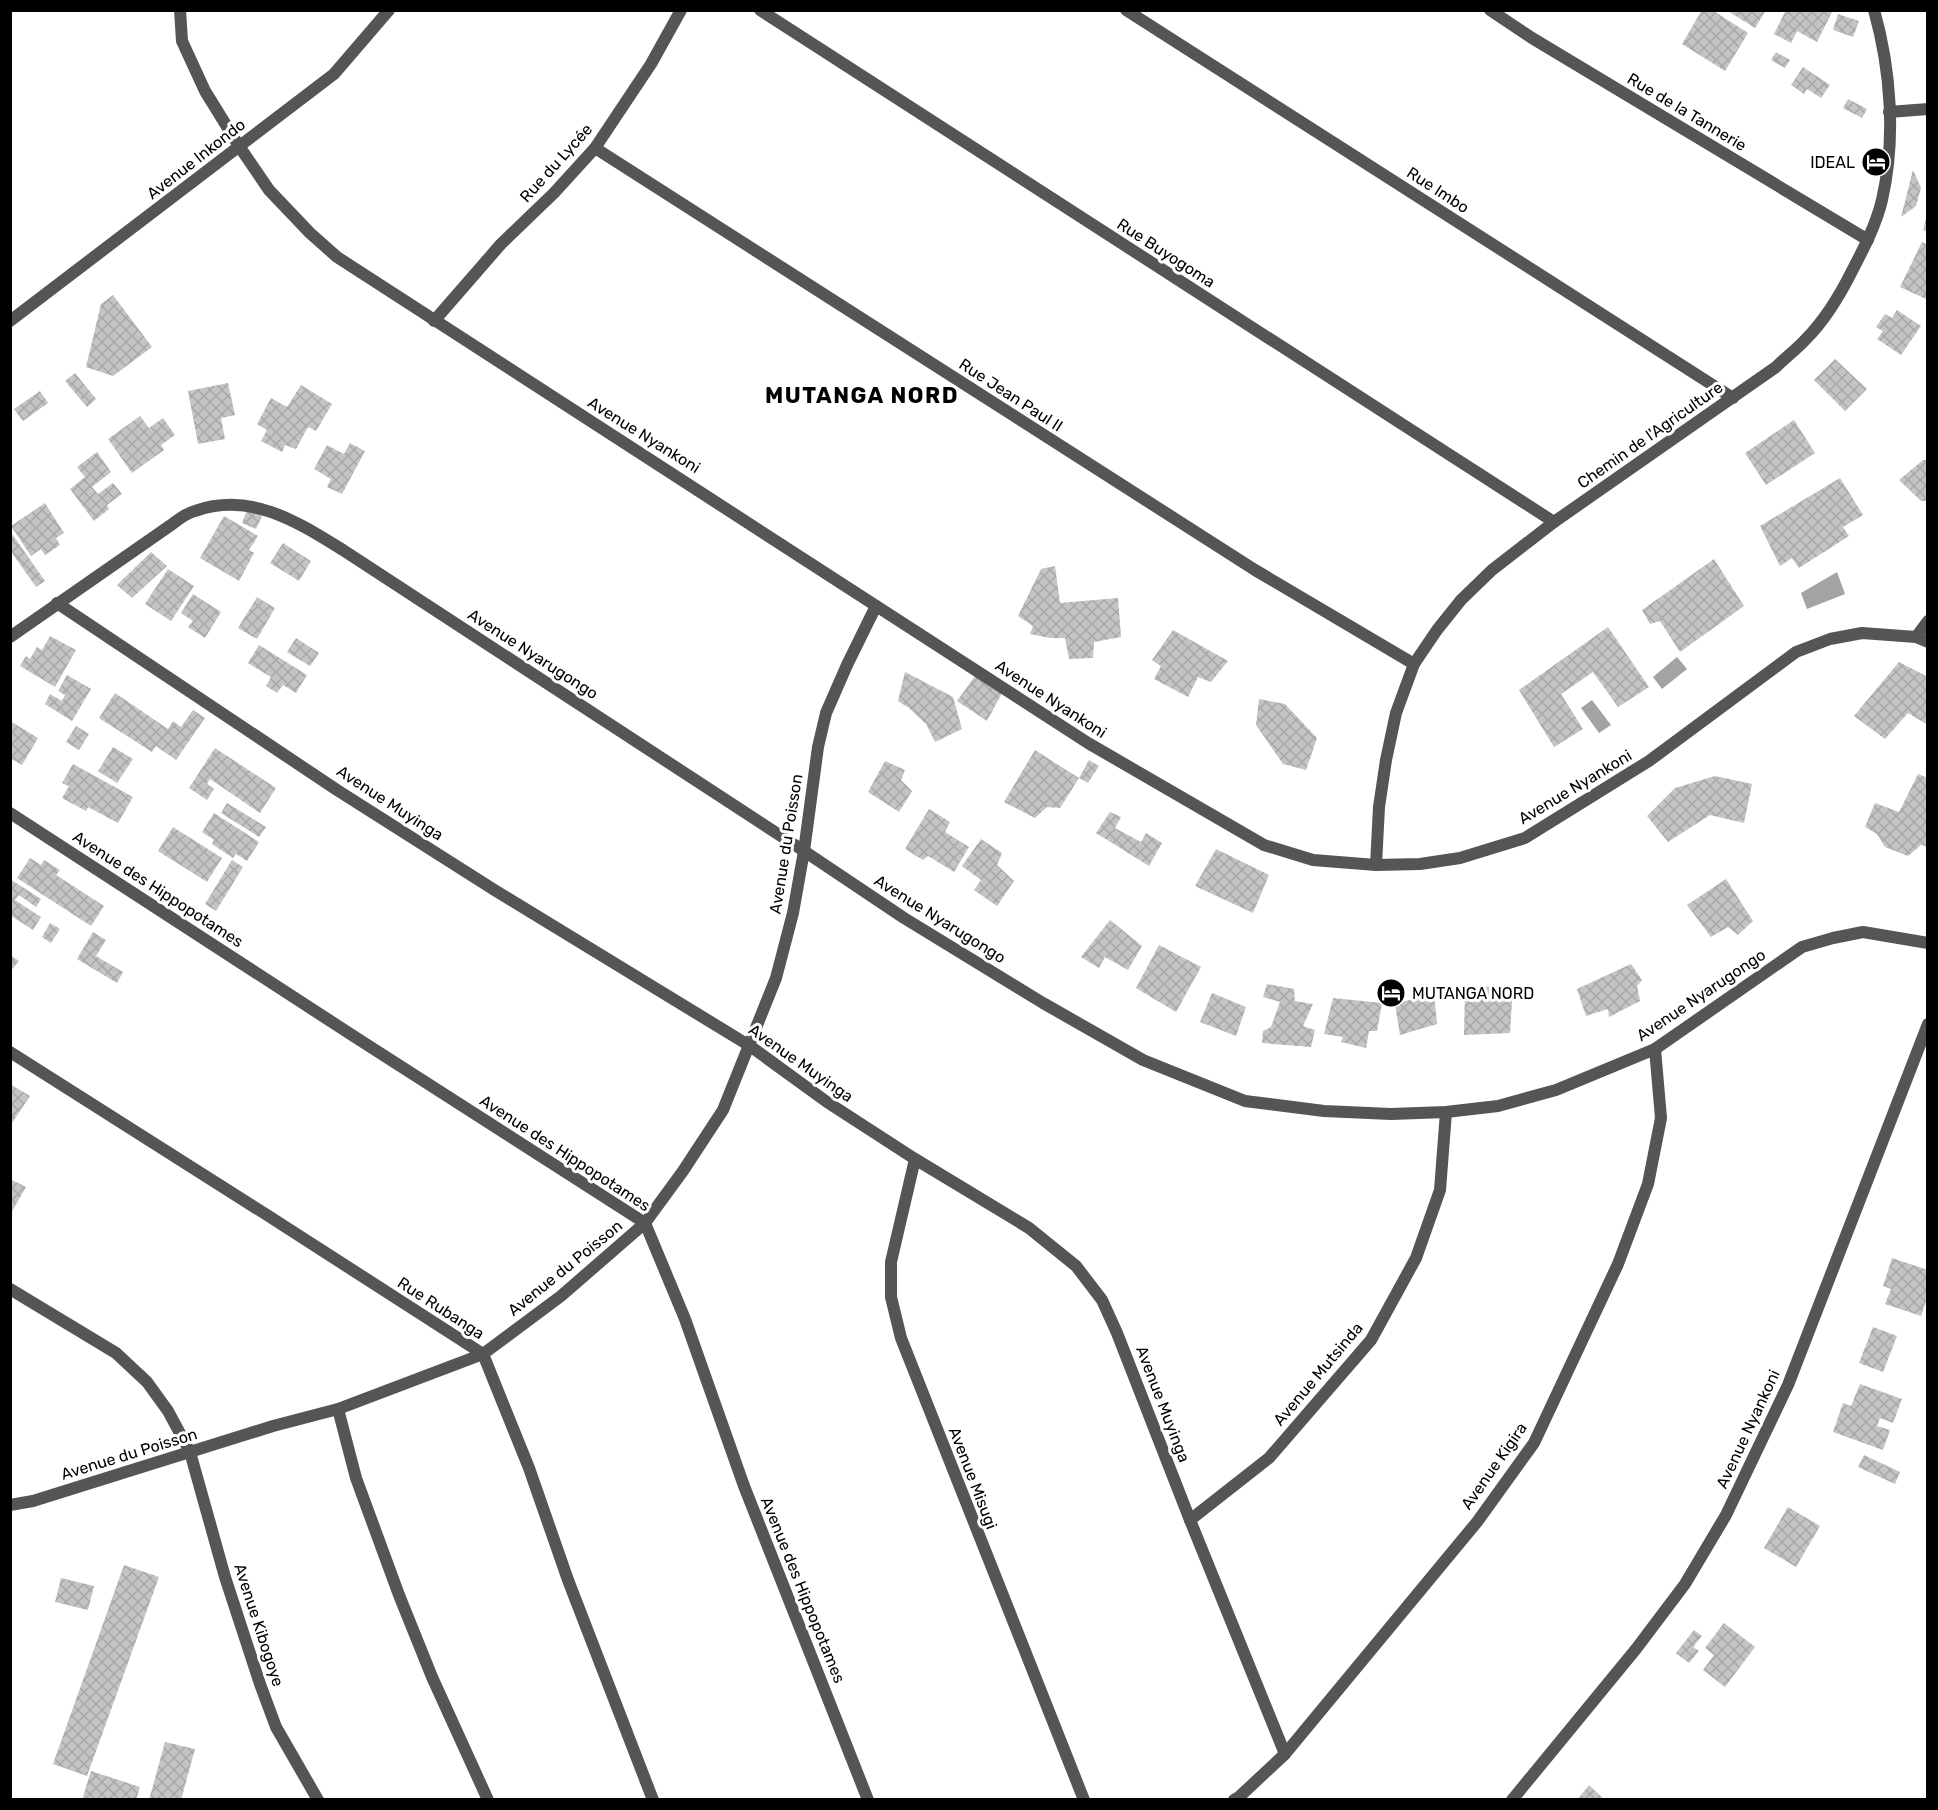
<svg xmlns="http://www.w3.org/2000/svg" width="1938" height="1810" font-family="Rubik,sans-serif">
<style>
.water{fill:#a3a3a3}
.building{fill:url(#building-cross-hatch)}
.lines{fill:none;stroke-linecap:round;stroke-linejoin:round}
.minor{stroke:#555;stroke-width:12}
.tertiary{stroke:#555;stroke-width:12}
.labels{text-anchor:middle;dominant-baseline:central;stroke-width:6;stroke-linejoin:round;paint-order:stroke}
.street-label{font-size:16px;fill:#000;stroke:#fff}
.poi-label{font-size:16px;fill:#000;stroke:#fff;text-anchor:end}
.district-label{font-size:22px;font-weight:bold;letter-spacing:1.5px;fill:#000;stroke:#fff}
</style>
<defs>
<pattern id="building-cross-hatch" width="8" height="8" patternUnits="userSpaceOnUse" patternTransform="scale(1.5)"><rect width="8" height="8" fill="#c4c4c4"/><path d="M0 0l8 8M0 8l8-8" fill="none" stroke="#a7a7a7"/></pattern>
</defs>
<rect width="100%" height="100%" fill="#fff"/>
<!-- water -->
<g class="water">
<path d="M1837 572 1845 594 1807 609 1801 593Z"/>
<path d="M1677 657 1687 669 1662 689 1653 677Z"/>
<path d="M1592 700 1611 725 1599 733 1581 708Z"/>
</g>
<!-- building -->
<g class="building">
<path d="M1702 10H1712L1748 33 1725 71 1682 44Z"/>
<path d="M1726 10H1766L1755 28Z"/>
<path d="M1786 10H1833L1817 42 1797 31 1791 43 1774 34Z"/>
<path d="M1838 14 1859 21 1853 37 1833 30Z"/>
<path d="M1776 52 1790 60 1785 68 1771 60Z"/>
<path d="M1803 67 1830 85 1821 98 1807 89 1804 94 1791 85Z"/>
<path d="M1848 99 1867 109 1862 118 1843 108Z"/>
<path d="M1913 170 1921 188 1916 206 1901 217Z"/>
<path d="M1927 215H1928V232L1923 230Z"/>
<path d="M1922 242 1928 245V300L1900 287Z"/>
<path d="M113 295 152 347 113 376 86 367 101 304Z"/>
<path d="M1897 310 1921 326 1901 355 1877 339 1883 331 1876 327 1885 314 1892 318Z"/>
<path d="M1835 359 1867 389 1845 411 1814 380Z"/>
<path d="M75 373 96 399 87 407 65 381Z"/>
<path d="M228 383 235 415 221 418 225 439 198 444 188 391Z"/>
<path d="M301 385 332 404 316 431 308 427 296 449 285 445 282 452 261 441 267 430 257 424 271 398 287 407Z"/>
<path d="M40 391 48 403 23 421 14 409Z"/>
<path d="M140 416 149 428 163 418 175 435 161 445 164 450 132 473 108 439Z"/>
<path d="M1794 420 1815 453 1766 485 1745 453Z"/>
<path d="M350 443 365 451 342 494 327 487 331 479 314 469 327 445 344 454Z"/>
<path d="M97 452 111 472 92 487 98 494 113 483 122 494 107 505 109 509 94 521 70 489 85 477 77 467Z"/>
<path d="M1923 460H1928V501H1921L1899 480Z"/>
<path d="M1840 478 1863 515 1843 527 1849 536 1799 568 1792 558 1780 566 1760 526Z"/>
<path d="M45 503 64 533 56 538 60 545 45 555 41 549 31 556 11 526Z"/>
<path d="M248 507 263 514 256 529 242 523Z"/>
<path d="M224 516 258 536 249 550 254 553 239 581 200 558Z"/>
<path d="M10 531 45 581 36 587 10 550Z"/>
<path d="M283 543 311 561 299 581 270 563Z"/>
<path d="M151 552 167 566 132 598 117 585Z"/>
<path d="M1714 559 1744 606 1680 652 1660 621 1650 624 1642 610Z"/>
<path d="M1055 566 1060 603 1118 598 1121 637 1094 642 1093 658 1069 659 1065 638H1050L1030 634 1033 626 1018 616 1041 569Z"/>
<path d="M168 569 194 586 171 621 145 604Z"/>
<path d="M193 594 221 612 205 638 188 627 193 621 181 613Z"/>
<path d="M257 597 275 608 257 639 238 628Z"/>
<path d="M1608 627 1649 687 1618 707 1593 672 1561 694 1583 729 1554 747 1519 690Z"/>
<path d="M1173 630 1228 661 1211 682 1198 677 1188 697 1154 679 1161 666 1152 660Z"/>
<path d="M50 636 76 650 55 687 20 666 26 656 30 659 37 647 42 650Z"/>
<path d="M296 638 319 653 310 666 287 652Z"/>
<path d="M259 645 307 675 296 693 283 685 277 693 266 686 271 677 248 663Z"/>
<path d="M1899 662 1928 677V725L1908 713 1885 739 1854 716Z"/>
<path d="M905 672 953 697 962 729 935 742 926 724 909 708 898 701Z"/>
<path d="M67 675 91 689 72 721 45 704 50 694 62 701 65 695 58 691Z"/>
<path d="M975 676 1002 693 987 721 957 701Z"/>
<path d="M115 693 168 729 173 721 181 727 193 710 205 718 176 760 156 746 152 752 99 718Z"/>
<path d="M1259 699 1285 704 1317 738 1306 770 1283 764 1256 725Z"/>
<path d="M10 721 38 738 22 765 10 758Z"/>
<path d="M76 726 89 734 79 750 66 742Z"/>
<path d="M113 747 133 759 117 783 98 771Z"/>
<path d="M215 748 276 788 260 813 210 779 207 784 214 789 207 800 189 788Z"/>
<path d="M1035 750 1079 778 1060 808 1047 807 1035 818 1004 802Z"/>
<path d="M1089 760 1099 766 1088 783 1079 778Z"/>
<path d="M885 761 905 770 901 780 912 791 899 812 868 792Z"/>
<path d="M73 764 133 797 118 823 88 807 86 811 62 798 69 786 62 783Z"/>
<path d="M1918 774 1928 778V847L1921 845 1908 856 1885 847 1877 834 1865 827 1875 803 1899 812Z"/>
<path d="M1715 776 1752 784 1744 823 1710 815 1668 842 1647 816 1675 788Z"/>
<path d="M227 803 266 827 259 837 221 813Z"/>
<path d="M929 809 950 822 945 832 969 847 954 872 928 856 923 860 905 849Z"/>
<path d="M1110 812 1121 817 1115 828 1141 842 1146 833 1162 843 1149 866 1096 833Z"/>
<path d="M214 813 259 842 247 861 236 854 233 858 212 844 214 840 202 832Z"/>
<path d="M173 827 222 858 207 882 158 851Z"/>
<path d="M981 839 1002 853 997 865 1014 881 997 906 974 890 981 880 962 866Z"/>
<path d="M1216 849 1269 875 1253 913 1195 886Z"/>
<path d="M30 858 41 865 44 860 60 870 56 875 104 906 91 926 17 878Z"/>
<path d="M232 860 243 867 216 911 205 904Z"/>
<path d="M10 879 41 899 36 907 19 895 15 900 41 917 33 930 10 915Z"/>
<path d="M1726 879 1753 921 1738 935 1728 927 1711 937 1687 905Z"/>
<path d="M1110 920 1142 946 1128 970 1105 957 1099 968 1081 957Z"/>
<path d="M50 923 60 929 51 943 42 937Z"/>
<path d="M93 932 106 940 96 956 123 972 117 983 77 959Z"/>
<path d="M1159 945 1201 967 1176 1012 1136 988Z"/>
<path d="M10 955 19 961 10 972Z"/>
<path d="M1631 964 1642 980 1637 986 1640 1001 1609 1017 1608 1009 1586 1016 1577 989Z"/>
<path d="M1267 984 1294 989 1295 1001 1313 1004 1303 1026 1315 1030 1311 1047 1262 1043 1263 1031 1271 1027 1280 1002 1263 997Z"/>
<path d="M1513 985 1510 1033 1464 1035 1465 988Z"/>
<path d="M1212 993 1246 1007 1236 1036 1200 1022Z"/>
<path d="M1434 993 1437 1024 1400 1035 1395 1004Z"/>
<path d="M1333 998 1382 1003 1377 1031H1369L1366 1048 1341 1042 1343 1037 1324 1034Z"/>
<path d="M10 1084 30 1096 12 1123 10 1122Z"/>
<path d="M10 1179 26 1187 10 1215Z"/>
<path d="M1892 1258 1928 1270V1295L1921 1316 1885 1304 1891 1289 1883 1286Z"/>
<path d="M1873 1327 1897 1336 1883 1372 1859 1363Z"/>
<path d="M1860 1384 1902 1399 1893 1423 1880 1418 1877 1426 1890 1430 1883 1450 1833 1432 1843 1403 1851 1406Z"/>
<path d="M1864 1455 1900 1472 1895 1484 1858 1467Z"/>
<path d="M1788 1507 1820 1526 1796 1567 1764 1548Z"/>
<path d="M124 1565 159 1577 87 1776 53 1764Z"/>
<path d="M61 1578 94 1586 88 1610 55 1602Z"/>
<path d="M1724 1623 1755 1647 1725 1687 1703 1670 1714 1655 1705 1648Z"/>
<path d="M1694 1630 1702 1636 1693 1647 1699 1651 1689 1663 1676 1653Z"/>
<path d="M165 1742 195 1749 181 1800H149Z"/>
<path d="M91 1771 140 1787 136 1800H82Z"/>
<path d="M1589 1785 1605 1800H1577Z"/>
</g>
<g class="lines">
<!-- minor -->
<g class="minor">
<path d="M180 10 182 41 205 91 239 146"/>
<path d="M760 10C1026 179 1289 352 1554 522"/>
<path d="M1126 10 1733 398"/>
<path d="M1490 10 1532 38 1868 240"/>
<path d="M1889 112 1928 109"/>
<path d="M595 148 1255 570 1414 664"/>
<path d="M434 321 501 244 554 193 595 148 651 64 681 10"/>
<path d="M57 603 337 790 496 891 750 1046 827 1102 915 1159 1029 1228 1076 1266 1102 1300 1117 1333 1190 1520 1285 1754"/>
<path d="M10 637 171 525C178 520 186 513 195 511 252 491 299 523 346 552L804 851 904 918 1043 1003 1143 1060 1245 1101 1324 1111 1391 1114 1446 1112 1498 1106 1556 1090 1655 1049 1802 947 1833 938 1863 932 1928 943"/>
<path d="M1916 637 1928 621"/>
<path d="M10 813 355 1037 645 1223 685 1319 744 1486 868 1800"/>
<path d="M10 1052 267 1215 483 1354 529 1468 568 1580 653 1800"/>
<path d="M915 1159 891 1262V1297L901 1338 1084 1800"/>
<path d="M10 1289 116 1353 147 1382 168 1411 190 1452 225 1577 260 1684 276 1727 318 1800"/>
<path d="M338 1409 356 1478 399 1595 432 1677 488 1800"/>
<path d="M10 1505 33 1501 273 1426 338 1409 483 1354 561 1296 645 1223 683 1171 723 1110 776 978 793 913 804 851 818 747 826 713 847 665 876 606"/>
<path d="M1190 1520 1269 1458 1371 1340 1416 1258 1440 1190 1446 1112"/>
<path d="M1234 1800 1239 1797 1285 1754 1477 1522 1534 1443 1618 1264 1648 1184 1661 1118 1655 1049"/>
</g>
<!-- tertiary -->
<g class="tertiary">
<path d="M239 146 269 190 310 233 337 257 1088 743 1264 845 1313 860 1376 865 1420 864 1460 858 1525 838 1649 761 1796 652 1830 639 1862 633 1916 637 1928 642"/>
<path d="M10 321 334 74 389 10"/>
<path d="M1376 865 1379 807 1386 760 1396 713 1414 664 1437 630 1461 600 1492 570 1554 522 1776 367C1786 357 1797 349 1806 339 1825 320 1840 295 1852 271 1864 248 1876 225 1882 200 1896 139 1891 70 1874 10"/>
<path d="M1512 1800 1636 1649 1685 1584 1726 1515 1788 1385 1928 1024"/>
</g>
</g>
<!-- icons -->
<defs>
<g id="hotel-disc" transform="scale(1.5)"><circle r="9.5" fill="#000" stroke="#fff"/><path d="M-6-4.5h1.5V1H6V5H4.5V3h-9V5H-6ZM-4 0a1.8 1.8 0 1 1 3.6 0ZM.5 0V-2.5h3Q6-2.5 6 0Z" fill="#fff"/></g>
</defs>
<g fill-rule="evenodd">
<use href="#hotel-disc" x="1876" y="162"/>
<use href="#hotel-disc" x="1391" y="993"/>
</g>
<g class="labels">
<!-- street labels -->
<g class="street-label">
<text transform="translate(1687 112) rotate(31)">Rue de la Tannerie</text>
<text transform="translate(196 159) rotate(-38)">Avenue Inkondo</text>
<text transform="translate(556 163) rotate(-48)">Rue du Lycée</text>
<text transform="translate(1438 190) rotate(33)">Rue Imbo</text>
<text transform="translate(1166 253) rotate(33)">Rue Buyogoma</text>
<text transform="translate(1011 395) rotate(33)">Rue Jean Paul II</text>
<text transform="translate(644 435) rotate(32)">Avenue Nyankoni</text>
<text transform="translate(1650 435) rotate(-35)">Chemin de l'Agriculture</text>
<text transform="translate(533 654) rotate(33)">Avenue Nyarugongo</text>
<text transform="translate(1051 699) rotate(33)">Avenue Nyankoni</text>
<text transform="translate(1575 787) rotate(-31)">Avenue Nyankoni</text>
<text transform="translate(390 803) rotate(33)">Avenue Muyinga</text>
<text transform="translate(786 844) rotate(-81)">Avenue du Poisson</text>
<text transform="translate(158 889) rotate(33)">Avenue des Hippopotames</text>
<text transform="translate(940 919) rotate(32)">Avenue Nyarugongo</text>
<text transform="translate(1701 995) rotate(-34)">Avenue Nyarugongo</text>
<text transform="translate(801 1063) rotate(35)">Avenue Muyinga</text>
<text transform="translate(565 1153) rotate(33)">Avenue des Hippopotames</text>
<text transform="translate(565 1268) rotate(-39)">Avenue du Poisson</text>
<text transform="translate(441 1308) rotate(33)">Rue Rubanga</text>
<text transform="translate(1318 1374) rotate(-50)">Avenue Mutsinda</text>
<text transform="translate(1163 1404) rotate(69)">Avenue Muyinga</text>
<text transform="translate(1748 1429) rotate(-65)">Avenue Nyankoni</text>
<text transform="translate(129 1454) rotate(-17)">Avenue du Poisson</text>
<text transform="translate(1494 1466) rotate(-55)">Avenue Kigira</text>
<text transform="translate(973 1478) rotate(69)">Avenue Misugi</text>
<text transform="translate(803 1590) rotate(68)">Avenue des Hippopotames</text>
<text transform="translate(259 1625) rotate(72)">Avenue Kibogoye</text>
</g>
<!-- poi labels -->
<g class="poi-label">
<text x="1855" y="162">IDEAL</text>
<text x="1412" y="993" text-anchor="start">MUTANGA NORD</text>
</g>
<!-- district labels -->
<g class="district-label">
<text x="862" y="395">MUTANGA NORD</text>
</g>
</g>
<!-- border -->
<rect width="1938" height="1810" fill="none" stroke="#000000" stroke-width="24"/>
</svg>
